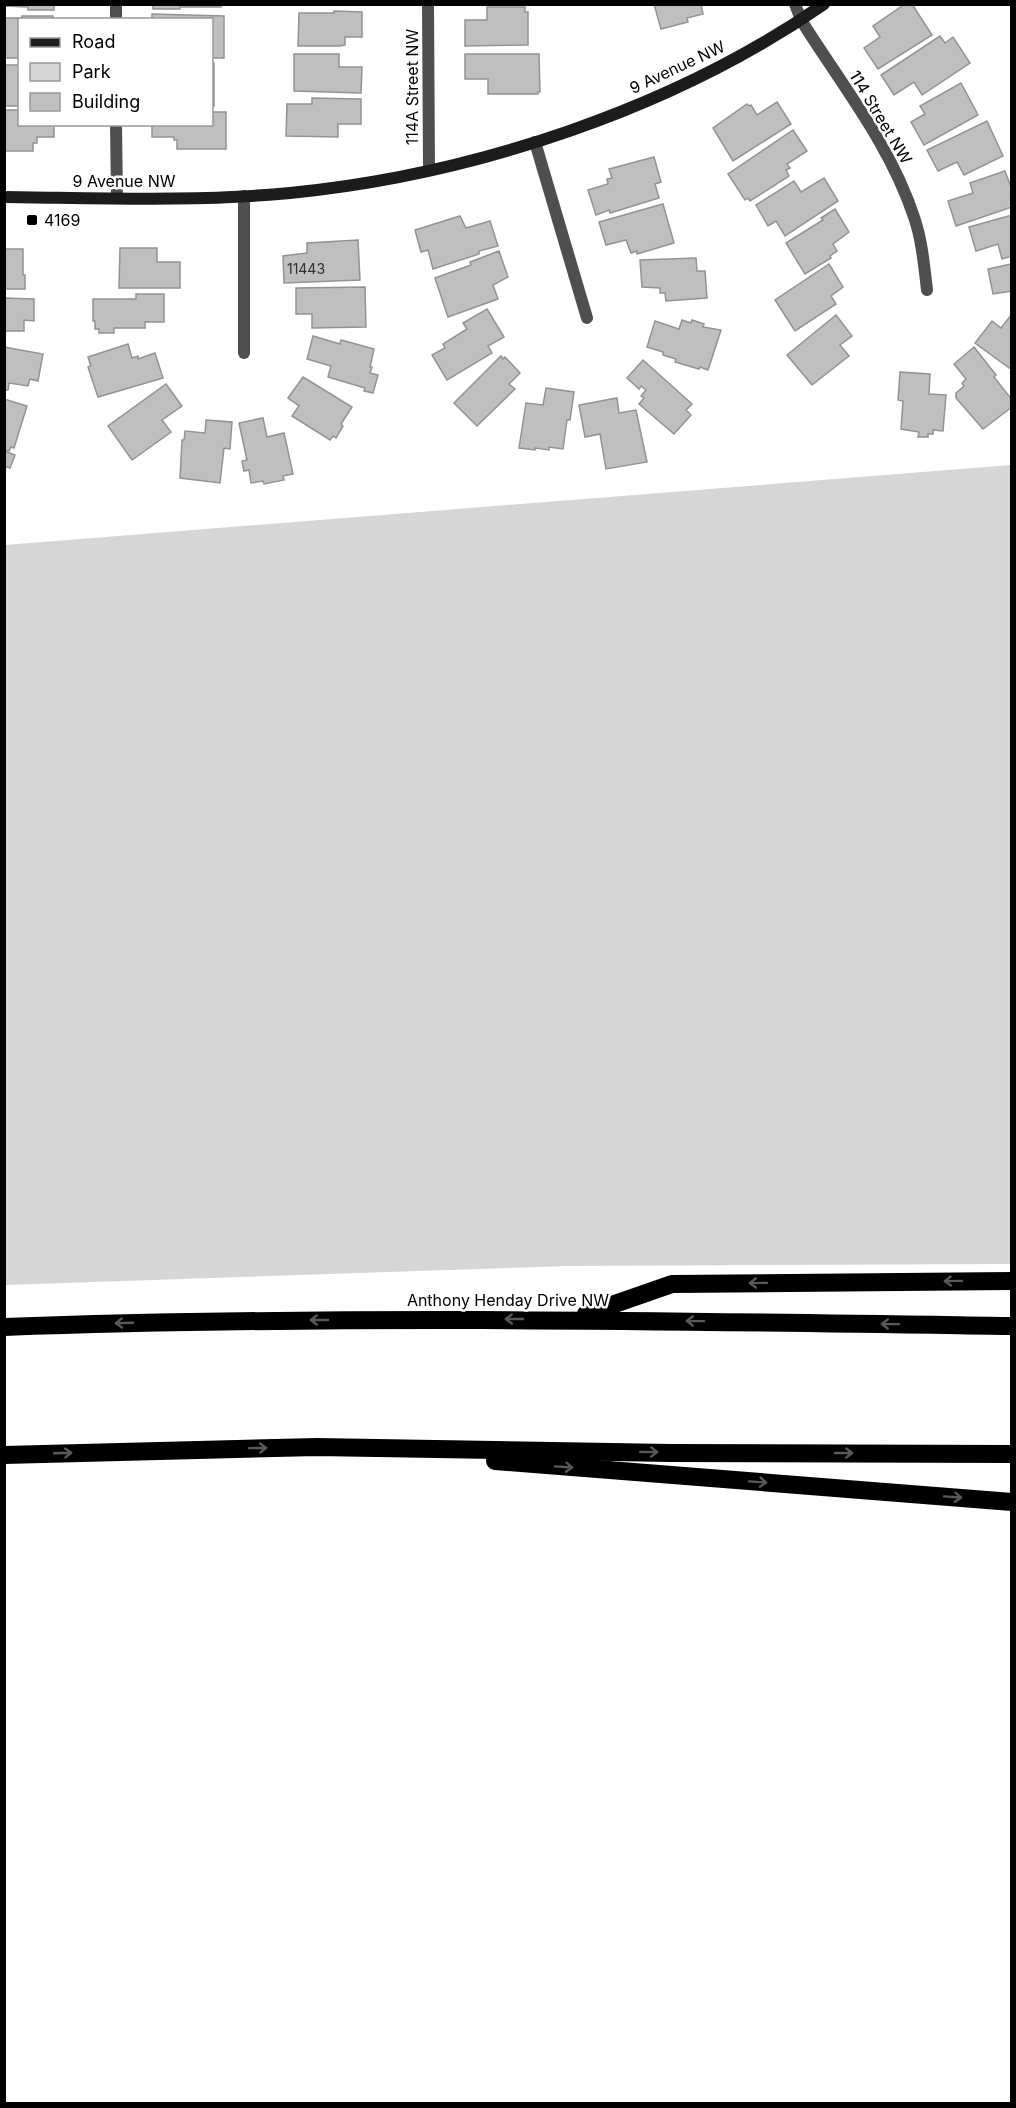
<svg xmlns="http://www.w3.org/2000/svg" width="1016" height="2108" font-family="Inter,sans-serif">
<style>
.green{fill:#d6d6d6}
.building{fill:#bfbfbf;stroke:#939393;stroke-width:1.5}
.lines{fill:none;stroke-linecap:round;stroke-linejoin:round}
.street{stroke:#4f4f4f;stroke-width:12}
.secondary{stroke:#1c1c1c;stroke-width:12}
.highway{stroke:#000;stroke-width:18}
.oneway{stroke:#595959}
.poi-dot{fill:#000;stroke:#fff;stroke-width:2}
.labels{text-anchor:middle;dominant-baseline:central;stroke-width:5;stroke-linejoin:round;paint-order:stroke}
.number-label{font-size:14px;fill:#303030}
.street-label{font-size:16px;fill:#000;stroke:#fff}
.poi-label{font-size:16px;fill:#000;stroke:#fff;text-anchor:start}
</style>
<rect width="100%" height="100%" fill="#fff"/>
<!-- green -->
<path class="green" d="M1011 465V1264L568 1266 5 1285V545Z"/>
<!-- building -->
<g class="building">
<path d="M4 4H54V10H28V7L4 6Z"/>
<path d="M153 4H221V7H180V9H153Z"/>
<path d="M654 4H701L703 14 687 18 688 22 661 29Z"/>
<path d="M905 4H912L932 35 878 69 864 48 880 37 873 26Z"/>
<path d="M487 7H525V12H528V45L465 46V20H487Z"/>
<path d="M334 11 362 12V37H345V45L340 46H298L299 13H334Z"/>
<path d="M152 14 224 16V58H212V20H152Z"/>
<path d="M22 16H53V20H20V58H4V18H22Z"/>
<path d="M940 36 945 43 953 37 970 63 922 95 914 82 894 95 881 75Z"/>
<path d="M294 54H339V67H362L361 93 294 91Z"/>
<path d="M465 54H539L540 92H538V94H488V79H465Z"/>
<rect x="212" y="63" width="2" height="43"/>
<rect x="4" y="65" width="16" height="41"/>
<path d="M961 83 978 115 924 145 911 122 925 114 920 106Z"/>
<path d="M312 98 361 99V124H338V137L286 136 287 104H312Z"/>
<path d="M777 102 791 124 733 161 713 128 747 104 749 106 751 105 757 115Z"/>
<path d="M4 110H20V124H54V137H37V143H33V151H4Z"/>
<path d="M212 112H226V149H177V140H174V137H152V124H212Z"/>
<path d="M987 121 1003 156 964 175 957 162 938 171 927 150Z"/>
<path d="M793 130 807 151 787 164 790 168 786 170 789 176 750 201 748 198 745 200 728 174Z"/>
<path d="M654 157 661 182 655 184 659 198 610 213 609 210 596 215 588 190 608 184 607 179 612 178 609 169Z"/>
<path d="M1005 171 1012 190V207L956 226 948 201 973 193 970 183Z"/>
<path d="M824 178 838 201 785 236 776 221 768 226 756 205 794 181 801 192Z"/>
<path d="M663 204 674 243 637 254V251L631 253 626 240 606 245 599 222Z"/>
<path d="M835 209 849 232 833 244 837 251 830 256 831 258 805 274 786 243 823 220 821 218Z"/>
<path d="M1012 215V256L1002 259 998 244 976 251 969 227Z"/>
<path d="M460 216 466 228 490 221 498 246 479 251V254L433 269 428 250 421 252 415 230Z"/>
<path d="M358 240 360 280 284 283 283 256 307 253V243Z"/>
<path d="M120 248H157V262H180V288H119Z"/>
<path d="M4 249H23V275H25V289H4Z"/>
<path d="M499 251 508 277 493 285 498 299 448 317 435 278 471 265 470 262Z"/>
<path d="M696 258 697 271H705L707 298 666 301 665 293H660V288L642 287 640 260Z"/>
<path d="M829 264 843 287 831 296 836 304 795 331 775 300Z"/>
<path d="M1011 264 1012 291 993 294 988 269Z"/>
<path d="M365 287 366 327 312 328V314H296V288Z"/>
<path d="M136 294H164V322H145V328H114V333H99V329H95V321H93V299H136Z"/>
<path d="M4 298 34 299V321L24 320V331H4Z"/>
<path d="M487 309 504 337 488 346 492 353 447 380 432 355 445 348 443 344 467 329 463 323Z"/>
<path d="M1012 314V370L975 343 992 321 1001 328Z"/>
<path d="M836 315 852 336 840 345 849 356 812 385 787 355Z"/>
<path d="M682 320 691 323 692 320 704 324 703 327 721 330 708 370 700 367 699 369 675 362 676 359 663 355V352L647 347 655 321 679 329Z"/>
<path d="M313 336 340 344 341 340 374 349 370 367H372L370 373 378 375 373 393 364 391 365 388 328 377 331 366 307 359Z"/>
<path d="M128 344 132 358 138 356V359L155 353 163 378 98 397 88 367 91 366 88 357Z"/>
<path d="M4 347 43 354 38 381 30 379 28 386 9 383 8 390H4Z"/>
<path d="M974 347 996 375 994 377 1012 400V407L983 429 956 398V393L964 386 962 383 966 379 954 364Z"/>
<path d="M501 356 503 359 505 357 520 373 509 384 515 389 477 426 454 403Z"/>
<path d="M643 360 692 404 686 410 691 415 674 434 639 404 644 398 641 396 646 390 641 386 639 389 627 378Z"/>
<path d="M900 372 930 374 929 394 946 395 943 431 933 430V434H928V437H918L919 432 901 429 903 401 898 400Z"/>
<path d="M303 377 352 407 341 424 343 426 336 438 333 436 330 440 292 416 299 406 288 398Z"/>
<path d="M166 384 182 406 162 420 171 432 132 460 108 426Z"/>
<path d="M546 388 574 392 570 420H567L563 449 549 447V450L535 448V450L519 448 526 403 543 405Z"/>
<path d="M617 398 619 413 636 410 647 462 606 469 600 434 585 437 579 405Z"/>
<path d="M4 399 27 406 14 448 11 447 9 451 4 450Z"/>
<path d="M263 418 267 437 284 433 293 474 283 476 284 480 264 484 263 481 251 483 249 470 244 471 242 461 247 460 239 423Z"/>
<path d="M206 420 232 422 230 449 224 448 220 483 180 478 182 440H184L185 431 205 433Z"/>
<path d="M4 451 15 455 10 468 4 466Z"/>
</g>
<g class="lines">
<!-- street -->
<g class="street">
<path d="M116 4V20"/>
<path d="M428 4 429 169"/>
<path d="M795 4 801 20C841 84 890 144 914 217 922 240 924 265 927 290"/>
<path d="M116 124 117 198"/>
<path d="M535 142 587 318"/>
<path d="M244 196V353"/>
</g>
<!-- secondary -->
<path class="secondary" d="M4 197C99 198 196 202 290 193 473 175 673 109 824 4"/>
<!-- highway -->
<g class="highway">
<path d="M586 1314 672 1284 1012 1281"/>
<path d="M4 1327C340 1315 676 1321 1012 1326"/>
<path d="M4 1455 317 1447 670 1453 1012 1454"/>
<path d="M495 1461 1012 1502"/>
</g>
</g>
<!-- one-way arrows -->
<defs><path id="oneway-shaft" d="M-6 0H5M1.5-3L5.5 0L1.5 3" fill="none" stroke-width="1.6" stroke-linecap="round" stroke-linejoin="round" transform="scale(1.5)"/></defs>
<g class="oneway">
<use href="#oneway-shaft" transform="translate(953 1281) rotate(179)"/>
<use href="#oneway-shaft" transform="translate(758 1283) rotate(179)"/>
<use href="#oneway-shaft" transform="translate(514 1319) rotate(180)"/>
<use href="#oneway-shaft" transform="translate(319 1320) rotate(180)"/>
<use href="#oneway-shaft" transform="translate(695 1321) rotate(-179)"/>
<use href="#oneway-shaft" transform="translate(124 1323) rotate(178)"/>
<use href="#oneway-shaft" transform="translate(890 1324) rotate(-179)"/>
<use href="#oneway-shaft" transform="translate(258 1448) rotate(-1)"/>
<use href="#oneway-shaft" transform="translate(649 1452) rotate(1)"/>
<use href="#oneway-shaft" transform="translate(63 1453) rotate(-2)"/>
<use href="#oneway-shaft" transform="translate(844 1453)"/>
<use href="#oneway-shaft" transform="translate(564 1467) rotate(4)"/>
<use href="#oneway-shaft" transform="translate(758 1482) rotate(4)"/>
<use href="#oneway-shaft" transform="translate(953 1497) rotate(4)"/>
</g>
<!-- markers -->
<rect class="poi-dot" x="26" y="214" width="12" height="12" rx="3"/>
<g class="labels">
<!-- number labels -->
<g class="number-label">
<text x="306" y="268">11443</text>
</g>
<!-- street labels -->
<g class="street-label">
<text transform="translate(677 67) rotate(-25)">9 Avenue NW</text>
<text transform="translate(412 87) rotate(-90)">114A Street NW</text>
<text transform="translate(881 117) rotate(59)">114 Street NW</text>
<text x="124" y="181">9 Avenue NW</text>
<text x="508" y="1300">Anthony Henday Drive NW</text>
</g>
<!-- poi labels -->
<g class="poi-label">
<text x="44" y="220">4169</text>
</g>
</g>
<!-- border -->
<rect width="1016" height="2108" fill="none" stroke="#000000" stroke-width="12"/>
<!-- legend -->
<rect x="18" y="18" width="195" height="108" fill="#ffffff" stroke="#999999" stroke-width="1.5"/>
<rect x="30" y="38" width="30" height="9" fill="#1c1c1c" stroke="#999999" stroke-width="1.5"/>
<text x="72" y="48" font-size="18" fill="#000000">Road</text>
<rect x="30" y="63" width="30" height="18" fill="#d6d6d6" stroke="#999999" stroke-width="1.5"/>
<text x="72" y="78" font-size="18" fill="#000000">Park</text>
<rect x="30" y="93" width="30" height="18" fill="#bfbfbf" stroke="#999999" stroke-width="1.5"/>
<text x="72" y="108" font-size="18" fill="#000000">Building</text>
</svg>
